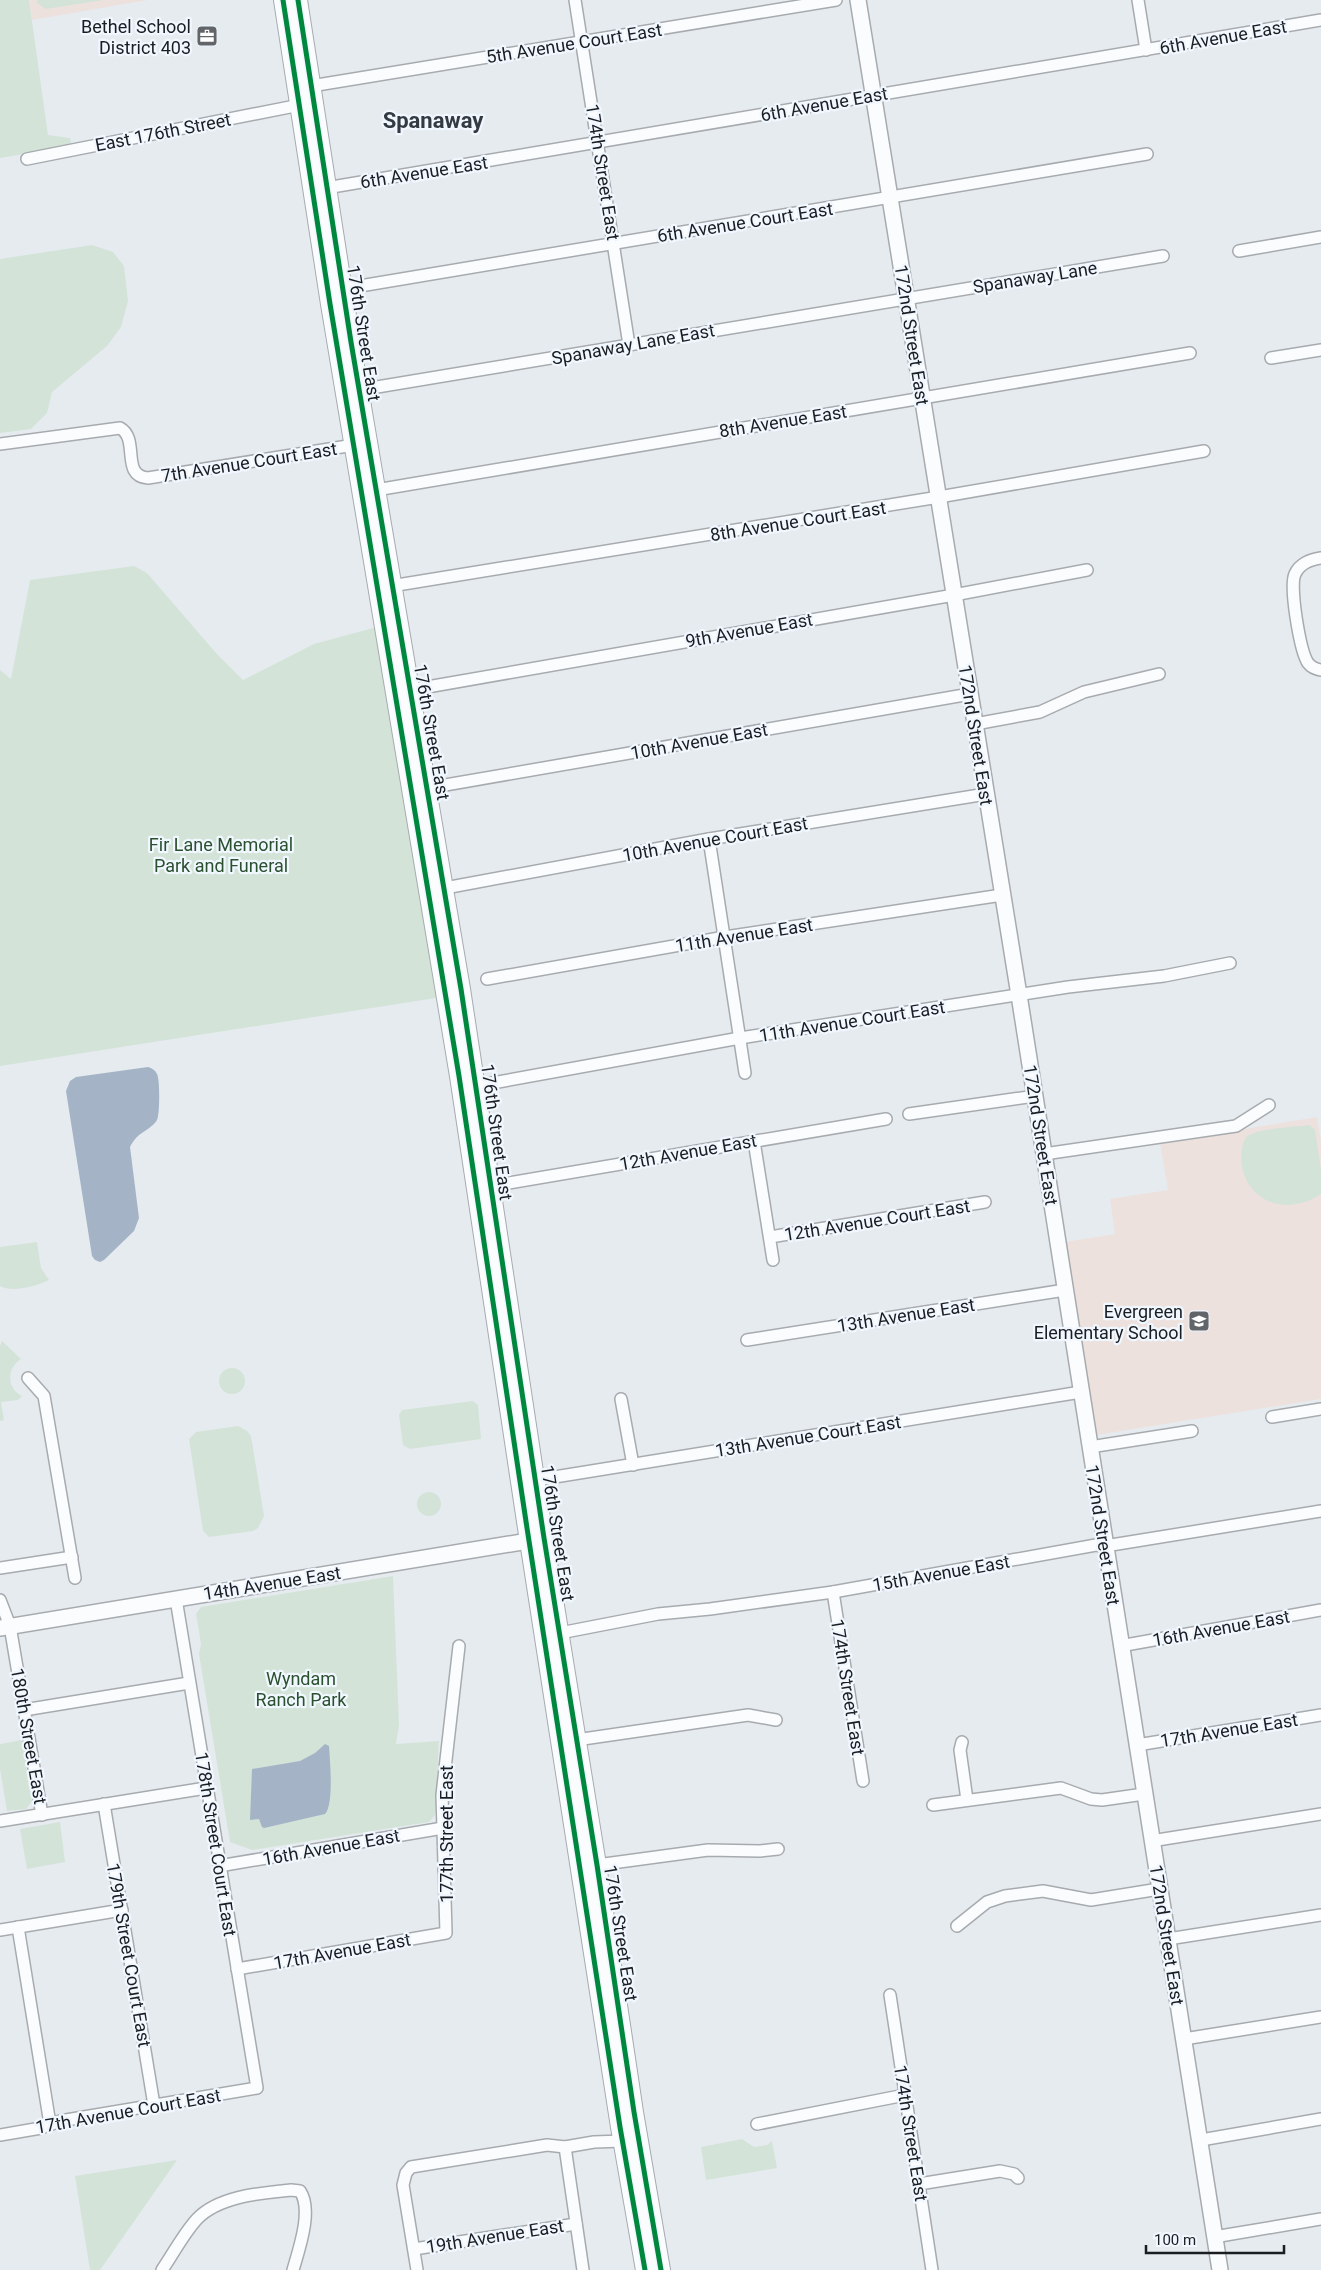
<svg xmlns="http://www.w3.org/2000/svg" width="1321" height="2270" font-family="Roboto,sans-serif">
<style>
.education{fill:#ede1de}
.green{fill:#d3e3d8}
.water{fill:#a4b4c6}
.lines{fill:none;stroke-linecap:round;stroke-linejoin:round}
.street-casing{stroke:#a7abaf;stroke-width:14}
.secondary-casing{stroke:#a7abaf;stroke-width:18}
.primary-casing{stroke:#a7abaf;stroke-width:20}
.street{stroke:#fbfcfd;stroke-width:11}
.secondary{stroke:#fbfcfd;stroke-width:15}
.primary{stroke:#fbfcfd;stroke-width:18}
.cycleway-casing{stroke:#f0f7ff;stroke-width:8}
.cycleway{stroke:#00873e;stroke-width:5}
.labels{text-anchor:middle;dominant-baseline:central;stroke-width:4.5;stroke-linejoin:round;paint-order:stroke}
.poi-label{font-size:18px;fill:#1a1d21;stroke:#f0f7ff;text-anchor:end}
.street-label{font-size:18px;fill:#1a1d21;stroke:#f0f7ff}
.park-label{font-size:18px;fill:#2a502e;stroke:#f0f7ff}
.district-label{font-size:22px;font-weight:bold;fill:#343a42;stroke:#f0f7ff}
</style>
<rect width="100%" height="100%" fill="#e6ebf0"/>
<!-- education -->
<g class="education">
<path d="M29 0H148L32 20Z"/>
<path d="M1317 1117 1321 1140V1399L1096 1435 1065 1242 1115 1234 1110 1199 1168 1190 1160 1143Z"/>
</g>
<!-- green -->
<g class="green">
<path d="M0 0H29L48 135 70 138 72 146 0 158Z"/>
<path d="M37 0H103L46 9 37 3Z"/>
<path d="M92 245 113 252 124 266 128 301 121 327 107 346 52 392 47 413 31 429 0 433V259Z"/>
<path d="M134 566 147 573 216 653 243 680 314 644 377 627 436 998 0 1066V670L11 679 30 580Z"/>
<path d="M1309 1125 1315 1130 1321 1170V1194C1311 1201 1301 1204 1289 1205 1258 1206 1237 1179 1242 1149 1243 1143 1245 1136 1251 1134 1265 1128 1293 1127 1309 1125Z"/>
<path d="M37 1242 41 1268 49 1280C37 1286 12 1293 0 1286V1247Z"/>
<path d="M2 1341 21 1359C7 1368 6 1388 22 1396L18 1400 1 1402 4 1420 0 1421V1346Z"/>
<circle cx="232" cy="1381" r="13"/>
<path d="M473 1401 478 1405 481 1439 410 1449 403 1445 399 1415 402 1410Z"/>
<path d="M238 1426 247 1431 251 1436 264 1516 258 1528 253 1531 209 1537 203 1531 189 1439 196 1432Z"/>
<circle cx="429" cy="1504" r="12"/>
<path d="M393 1576 399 1725 396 1744 439 1741 435 1815 429 1822 252 1850 230 1842 199 1654 201 1644 196 1614 201 1607Z"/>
<path d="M22 1740 32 1801 26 1809 7 1811 0 1769V1744Z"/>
<path d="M60 1822 65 1862 27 1869 20 1829Z"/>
<path d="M742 2139 754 2147 767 2145 772 2141 777 2168 706 2180 701 2147Z"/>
<path d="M177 2160 100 2270H90L75 2176Z"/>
</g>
<!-- water -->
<g class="water">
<path d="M148 1067C152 1068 155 1070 157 1074 160 1079 160 1115 157 1120 150 1131 138 1131 130 1147L139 1218 134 1231 104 1260 100 1262 95 1260 92 1256 66 1091 70 1081 76 1077Z"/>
<path d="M325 1744 329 1746C330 1761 334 1804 325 1814L264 1828 262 1827 259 1819 250 1820 252 1769 300 1761 315 1753Z"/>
</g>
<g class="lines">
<!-- street casing -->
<g class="street-casing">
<g id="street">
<path d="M575 0 629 345"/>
<path d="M1138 0 1146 50"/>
<path d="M311 86 836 0"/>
<path d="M27 159 300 105"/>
<path d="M326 188 1321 20"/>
<path d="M1239 251 1321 237"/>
<path d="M342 289 1147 154"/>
<path d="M1271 358 1321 350"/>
<path d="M359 390 1163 256"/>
<path d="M0 444 120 428C140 439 120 476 148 478L354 445"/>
<path d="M376 490 1190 353"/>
<path d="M1321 558C1310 560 1300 563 1295 574 1289 586 1300 651 1308 663 1311 667 1315 669 1321 670"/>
<path d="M391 586 939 497 1204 451"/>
<path d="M410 690 954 595 1087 570"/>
<path d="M975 724 1040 712 1084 692 1159 674"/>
<path d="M428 788 970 694"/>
<path d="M709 839 745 1073"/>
<path d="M445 888 709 839 986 794"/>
<path d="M487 979 725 937 1002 895"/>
<path d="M476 1086 740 1038 1068 987 1164 976 1230 963"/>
<path d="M909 1114 1035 1096"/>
<path d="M754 1141 773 1260"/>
<path d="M1044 1154 1236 1126 1269 1105"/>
<path d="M491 1186 886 1119"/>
<path d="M770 1237 985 1202"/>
<path d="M747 1340 1065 1290"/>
<path d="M28 1378 44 1396 75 1578"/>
<path d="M621 1399 633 1465"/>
<path d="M1272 1417 1321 1409"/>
<path d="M1090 1447 1192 1431"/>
<path d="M536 1480 1081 1392"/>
<path d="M0 1568 72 1557"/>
<path d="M833 1592 863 1781"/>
<path d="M0 1600 10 1626 42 1815"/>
<path d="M560 1633 658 1614 710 1609 833 1592 1096 1545 1105 1546 1321 1511"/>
<path d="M1120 1646 1321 1610"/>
<path d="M24 1710 189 1683"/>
<path d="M576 1740 748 1715 776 1720"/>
<path d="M962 1742 960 1750 967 1800"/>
<path d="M1137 1745 1321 1715"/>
<path d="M104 1804 154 2105"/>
<path d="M933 1805 1061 1788 1091 1799 1102 1800 1144 1794"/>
<path d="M0 1821 206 1788"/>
<path d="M1151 1841 1321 1814"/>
<path d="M597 1865 708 1850 760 1851 778 1849"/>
<path d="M219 1866 443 1828"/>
<path d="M957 1926 987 1902 1005 1896 1043 1891 1091 1900 1159 1889"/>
<path d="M18 1927 50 2124"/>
<path d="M0 1930 122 1910"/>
<path d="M1168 1939 1321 1915"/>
<path d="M237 1969 446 1933 442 1795 459 1646"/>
<path d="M890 1995 932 2270"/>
<path d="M1184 2039 1321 2017"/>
<path d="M757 2124 905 2095"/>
<path d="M0 2135 41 2128 60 2121 257 2088 176 1599"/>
<path d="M1201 2140 1321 2119"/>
<path d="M565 2147 583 2270"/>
<path d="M919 2184 1000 2171 1014 2174 1018 2178"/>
<path d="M1214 2237 1321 2219"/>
<path d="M414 2249 576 2224"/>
<path d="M162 2270C173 2254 184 2233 197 2219 219 2196 261 2193 291 2190L300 2191C313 2210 299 2249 293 2270"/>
<path d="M417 2270 403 2185 406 2173 411 2167 547 2145 565 2147 594 2142 623 2141"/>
</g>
</g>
<!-- secondary casing -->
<g class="secondary-casing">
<g id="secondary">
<path d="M858 0 1019 995 1220 2270"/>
<path d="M0 1628 540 1539"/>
</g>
</g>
<!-- primary casing -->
<g class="primary-casing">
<g id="primary">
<path d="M283 0 330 304 459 1076 527 1528 620 2127 645 2270"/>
<path d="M298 0 351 342 461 989 544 1538 597 1865 634 2112 661 2270"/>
</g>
</g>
<!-- street -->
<use href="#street" class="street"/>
<!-- secondary -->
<use href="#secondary" class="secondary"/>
<!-- primary -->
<use href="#primary" class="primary"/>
<!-- cycleway casing -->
<g class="cycleway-casing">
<g id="cycleway">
<path d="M283 0 330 304 459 1076 527 1528 620 2127 645 2270"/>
<path d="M298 0 351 342 461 989 544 1538 597 1865 634 2112 661 2270"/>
</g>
</g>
<!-- cycleway -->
<use href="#cycleway" class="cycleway"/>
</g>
<!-- icons -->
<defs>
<g id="office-square" transform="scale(1.125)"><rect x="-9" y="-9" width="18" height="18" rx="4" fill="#616569" stroke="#f0f7ff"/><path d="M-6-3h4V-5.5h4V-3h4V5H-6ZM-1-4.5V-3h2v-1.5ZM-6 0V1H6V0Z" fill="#fff"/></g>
<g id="school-square" transform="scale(1.125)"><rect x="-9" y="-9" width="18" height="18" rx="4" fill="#616569" stroke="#f0f7ff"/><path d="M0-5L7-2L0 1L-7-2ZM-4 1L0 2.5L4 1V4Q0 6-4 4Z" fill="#fff"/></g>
</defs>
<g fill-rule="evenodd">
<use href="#office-square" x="207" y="36"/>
<use href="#school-square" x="1199" y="1321"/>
</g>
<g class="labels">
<!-- poi labels -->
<g class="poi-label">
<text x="191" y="26">Bethel School<tspan x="191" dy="21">District 403</tspan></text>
<text x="1183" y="1311">Evergreen<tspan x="1183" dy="21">Elementary School</tspan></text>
</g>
<!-- street labels -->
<g class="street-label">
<text transform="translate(1223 37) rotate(-10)">6th Avenue East</text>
<text transform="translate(574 43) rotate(-9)">5th Avenue Court East</text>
<text transform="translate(824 104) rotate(-10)">6th Avenue East</text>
<text transform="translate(163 132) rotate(-11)">East 176th Street</text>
<text transform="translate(424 172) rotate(-9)">6th Avenue East</text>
<text transform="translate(603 172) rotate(81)">174th Street East</text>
<text transform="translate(745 222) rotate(-9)">6th Avenue Court East</text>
<text transform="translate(1035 277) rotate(-9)">Spanaway Lane</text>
<text transform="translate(364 333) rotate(81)">176th Street East</text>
<text transform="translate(912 335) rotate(81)">172nd Street East</text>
<text transform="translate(633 344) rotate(-10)">Spanaway Lane East</text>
<text transform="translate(783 421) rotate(-9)">8th Avenue East</text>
<text transform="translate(249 462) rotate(-9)">7th Avenue Court East</text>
<text transform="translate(798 521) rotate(-9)">8th Avenue Court East</text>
<text transform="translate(749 630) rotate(-10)">9th Avenue East</text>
<text transform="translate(432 732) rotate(80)">176th Street East</text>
<text transform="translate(976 735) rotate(81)">172nd Street East</text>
<text transform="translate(699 741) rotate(-10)">10th Avenue East</text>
<text transform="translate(715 839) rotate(-10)">10th Avenue Court East</text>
<text transform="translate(744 935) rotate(-9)">11th Avenue East</text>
<text transform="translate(852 1021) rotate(-9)">11th Avenue Court East</text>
<text transform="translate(497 1132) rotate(82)">176th Street East</text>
<text transform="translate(1041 1135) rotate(81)">172nd Street East</text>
<text transform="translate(688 1152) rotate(-10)">12th Avenue East</text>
<text transform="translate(877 1220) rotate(-9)">12th Avenue Court East</text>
<text transform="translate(906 1315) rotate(-9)">13th Avenue East</text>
<text transform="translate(808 1436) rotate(-9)">13th Avenue Court East</text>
<text transform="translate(558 1533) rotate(81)">176th Street East</text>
<text transform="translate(1103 1535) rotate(81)">172nd Street East</text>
<text transform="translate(941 1573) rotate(-10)">15th Avenue East</text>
<text transform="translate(272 1583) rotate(-9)">14th Avenue East</text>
<text transform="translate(1221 1628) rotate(-10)">16th Avenue East</text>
<text transform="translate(848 1687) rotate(81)">174th Street East</text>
<text transform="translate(1229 1730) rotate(-9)">17th Avenue East</text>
<text transform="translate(29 1736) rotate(80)">180th Street East</text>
<text transform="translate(446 1834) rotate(-90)">177th Street East</text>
<text transform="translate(216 1844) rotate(81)">178th Street Court East</text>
<text transform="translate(331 1847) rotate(-10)">16th Avenue East</text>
<text transform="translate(621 1933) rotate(81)">176th Street East</text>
<text transform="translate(1167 1935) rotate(81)">172nd Street East</text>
<text transform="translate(342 1951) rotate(-10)">17th Avenue East</text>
<text transform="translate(129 1955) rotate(80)">179th Street Court East</text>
<text transform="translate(128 2111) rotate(-10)">17th Avenue Court East</text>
<text transform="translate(911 2133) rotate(81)">174th Street East</text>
<text transform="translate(495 2236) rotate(-9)">19th Avenue East</text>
</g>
<!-- park labels -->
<g class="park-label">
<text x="221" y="844">Fir Lane Memorial<tspan x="221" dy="21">Park and Funeral</tspan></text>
<text x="301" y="1678">Wyndam<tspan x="301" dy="21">Ranch Park</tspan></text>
</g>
<!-- district labels -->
<g class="district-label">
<text x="433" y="120">Spanaway</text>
</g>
</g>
<!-- scale -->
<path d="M1146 2245v8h138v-8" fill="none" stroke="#1a1d21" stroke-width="2.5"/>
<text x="1154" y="2245" font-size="15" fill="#1a1d21" stroke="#f0f7ff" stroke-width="4" paint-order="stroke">100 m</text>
</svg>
